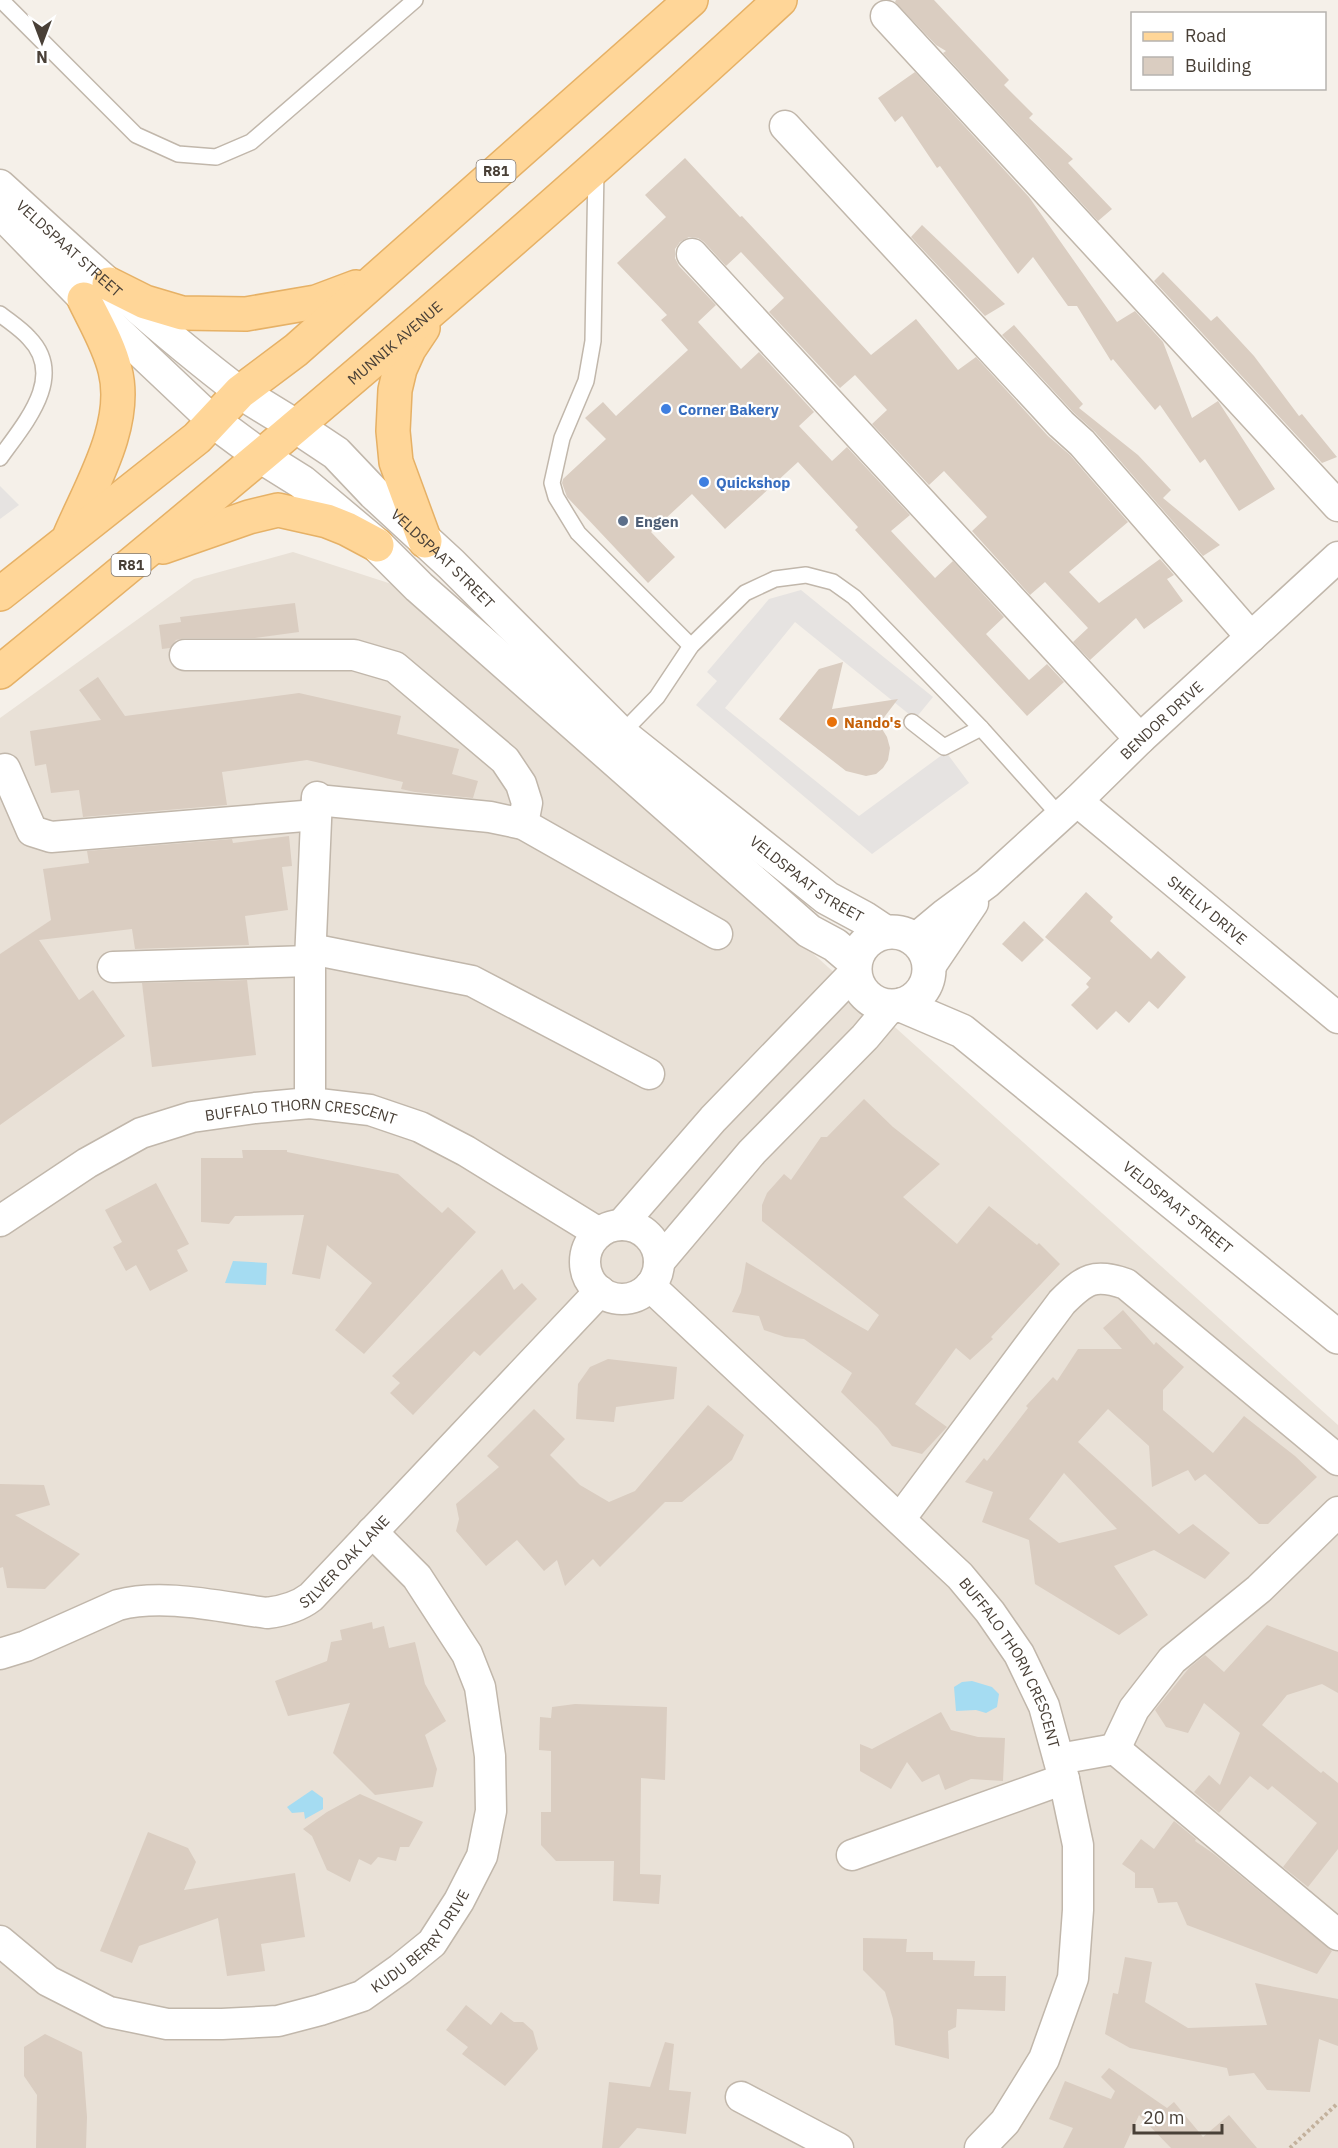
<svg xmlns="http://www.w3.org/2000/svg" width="1338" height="2148" font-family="'IBM Plex Sans',sans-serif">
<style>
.residential{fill:#e9e1d7}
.parking{fill:#e6e3e1}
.water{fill:#a5dcf2}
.building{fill:#dacdc1;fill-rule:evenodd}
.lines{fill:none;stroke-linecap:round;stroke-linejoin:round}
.service-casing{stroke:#c1b7ab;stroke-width:18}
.minor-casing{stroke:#c1b7ab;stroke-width:33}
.tertiary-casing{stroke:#c1b7ab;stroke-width:36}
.primary-casing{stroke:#e6b166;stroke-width:36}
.path{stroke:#c3b19c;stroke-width:4;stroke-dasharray:3 3;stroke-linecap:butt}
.service{stroke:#fff;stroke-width:15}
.minor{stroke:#fff;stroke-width:30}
.tertiary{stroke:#fff;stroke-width:33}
.primary{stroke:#ffd698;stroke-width:33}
.shop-dot{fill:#3f7fe0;stroke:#fff;stroke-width:2}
.service-dot{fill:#5c6f8a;stroke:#fff;stroke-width:2}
.food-dot{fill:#e8710a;stroke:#fff;stroke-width:2}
.labels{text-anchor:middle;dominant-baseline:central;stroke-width:4.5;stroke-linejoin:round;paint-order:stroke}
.shield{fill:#fff;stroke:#807973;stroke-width:1.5}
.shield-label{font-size:14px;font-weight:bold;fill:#494037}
.street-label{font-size:15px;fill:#494037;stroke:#fff}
.shop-label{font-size:15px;font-weight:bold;fill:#366cbe;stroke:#fff;text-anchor:start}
.service-label{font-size:15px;font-weight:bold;fill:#4e5e75;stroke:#fff;text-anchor:start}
.food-label{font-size:15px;font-weight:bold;fill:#c56008;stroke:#fff;text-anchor:start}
</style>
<rect width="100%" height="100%" fill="#f5f0e9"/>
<!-- residential -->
<path class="residential" d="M293 552 407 589 1338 1425V2148H0V718L194 579Z"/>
<!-- parking -->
<g class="parking">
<path d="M0 486 19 505 0 519Z"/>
<path d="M801 590 933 697 915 719 795 622 725 708 859 816 946 752 969 783 872 854 696 705 717 681 707 672 769 599Z"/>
</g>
<!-- water -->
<g class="water">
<path d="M233 1261 267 1263 266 1285 225 1283Z"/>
<path d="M972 1681 992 1687 999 1694 997 1707 986 1713 976 1710 956 1711 954 1687 962 1682Z"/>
<path d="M312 1790 323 1798V1809L305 1819 304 1812 292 1813 287 1807Z"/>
</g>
<!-- building -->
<g class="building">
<path d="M896 0H934L1009 80 1004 85 1033 114 1029 118 1073 159 1068 163 1112 209 1098 221 943 53 946 51 936 45 895 2Z"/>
<path d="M915 72 1029 197 1117 322 1135 311 1163 342 1192 418 1218 401 1275 489 1239 511 1205 459 1200 463 1160 405 1155 410 1113 359 1111 361 1077 306H1068L1033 257 1018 274 940 166 937 168 902 116 895 122 878 98Z"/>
<path d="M685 158 740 217 742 216 871 355 916 319 958 370 976 357 1048 436 1070 455 1128 522 1069 572 1099 603 1160 559 1174 575 1167 579 1183 601 1144 629 1136 618 1090 660 1073 642 1088 628 1045 582 1030 595 972 531 987 517 944 471 929 485 872 424 887 410 855 375 840 388 769 312 784 298 741 252 726 266 704 242 698 238 689 237 680 242 675 249V258L679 266 716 305 698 322 741 369 759 352 814 412 799 426 832 461 847 447 910 515 891 531 935 578 953 561 1004 617 986 634 1029 680 1047 664 1064 682 1027 716 855 530 858 527 798 462 725 529 692 494 651 532 675 557 648 583 567 497 562 483 563 479 606 439 585 418 603 402 616 416 688 350 661 320 667 315 617 263 666 217 645 195Z"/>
<path d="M922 225 1005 304 985 316 911 237Z"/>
<path d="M1163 272 1211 321 1217 316 1254 356 1299 416 1302 414 1337 457 1322 463 1154 281Z"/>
<path d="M1014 325 1083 404 1079 408 1138 455 1171 490 1163 498 1220 545 1203 556 1095 432 1073 412 1002 335Z"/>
<path d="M295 603 299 632 255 638H185L176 640 170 648 162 649 159 625 181 622 180 617Z"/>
<path d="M843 662 832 709 898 699 879 724 887 737 890 748 888 760 883 768 876 774 866 776 846 771 779 719 819 669Z"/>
<path d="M98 677 125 716 299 693 401 716 397 734 459 749 452 774 478 781 473 798 415 792 401 789 403 782 307 760 222 772 227 805 83 817 79 790 51 793 46 764 35 766 30 731 101 720 79 690Z"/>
<path d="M289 836 292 866 282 867 288 910 245 916 249 945 135 949 132 929 39 940 79 1000 93 990 125 1036 0 1125V954L51 920 43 869 89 863 87 851 232 839 233 843Z"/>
<path d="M1086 892 1113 917 1110 921 1151 959 1158 951 1186 977 1158 1009 1149 1001 1129 1023 1116 1011 1097 1030 1071 1005 1089 987 1086 984 1091 978 1045 937Z"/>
<path d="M1024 921 1044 940 1022 962 1002 944Z"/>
<path d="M247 980 256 1055 152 1067 142 983Z"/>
<path d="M864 1099 893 1127 940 1164 903 1197 957 1244 989 1206 1037 1245 1039 1243 1060 1264 991 1337 993 1339 970 1360 956 1348 915 1404 947 1427 922 1454 892 1446 878 1428 841 1392 852 1373 804 1339 785 1337 764 1330 759 1316 732 1312 741 1292 746 1262 868 1331 879 1315 762 1221V1205L767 1193 784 1174 791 1180 821 1137H827Z"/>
<path d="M242 1150H287V1152L398 1174 442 1213 448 1207 476 1232 364 1354 335 1330 372 1283 327 1245 320 1279 292 1274 304 1215 235 1216 229 1224 201 1222V1158H243Z"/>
<path d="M156 1183 189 1244 177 1250 188 1271 150 1291 136 1265 126 1271 113 1247 122 1242 105 1210Z"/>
<path d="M502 1269 514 1290 522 1283 537 1299 480 1356 474 1351 413 1415 390 1393 400 1383 392 1376Z"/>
<path d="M1123 1310 1154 1345 1156 1342 1184 1367 1163 1390V1410L1213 1453 1244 1416 1295 1456 1317 1477 1268 1524H1259L1205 1474 1195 1481 1188 1470 1152 1487 1149 1446 1108 1409 1078 1442 1179 1534 1193 1524 1230 1553 1205 1579 1154 1550 1114 1566 1148 1615 1119 1635 1035 1584 1029 1540 982 1522 993 1492 965 1482 984 1458 987 1461 1028 1408 1026 1406 1053 1377 1057 1381 1078 1349H1122L1103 1328ZM1064 1473 1117 1529 1059 1543 1029 1519Z"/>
<path d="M608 1359 677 1367 674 1399 616 1407 614 1422 576 1419 578 1384 590 1367Z"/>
<path d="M708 1405 744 1435 732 1460 682 1502H665L600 1567 593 1559 565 1586 557 1560 544 1571 517 1540 486 1566 456 1531 459 1519 456 1504 499 1467 487 1456 534 1409 565 1439 550 1455 580 1485 609 1502 635 1491Z"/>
<path d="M0 1484 44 1485 50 1505 15 1515 80 1554 45 1589 7 1588 3 1567 0 1568Z"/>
<path d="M372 1622 373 1629 384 1626 389 1648 415 1642 425 1684 446 1721 425 1735 437 1769 433 1787 375 1795 333 1753 350 1703 288 1716 275 1681 327 1661 331 1642 342 1640 340 1630Z"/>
<path d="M1267 1625 1338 1652V1693L1322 1684 1287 1695 1262 1725 1321 1773 1323 1771 1338 1783V1849L1308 1887 1283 1867 1317 1823 1272 1786 1268 1790 1250 1776 1219 1813 1194 1792 1209 1775 1220 1785 1240 1733 1204 1703 1188 1733 1166 1727 1155 1710 1189 1668 1205 1655 1224 1672Z"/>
<path d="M575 1704 667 1707 665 1780 641 1778 640 1874 661 1875 659 1904 613 1901 614 1861H556L541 1845V1812H551V1751L539 1750 540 1717 551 1718 552 1707Z"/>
<path d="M941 1712 951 1730 978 1737 1005 1738 1003 1781 971 1779 945 1790 939 1774 922 1782 907 1762 891 1789 860 1771V1744L872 1749Z"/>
<path d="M360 1794 423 1822 409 1847H400L396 1861 378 1857 371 1865 359 1859 350 1882 327 1870 312 1836 303 1829 327 1812Z"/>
<path d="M1174 1821 1196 1839 1195 1841 1214 1854 1332 1951 1317 1974 1187 1925 1177 1902 1158 1903 1153 1888H1135V1873L1122 1864 1141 1839 1154 1849Z"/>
<path d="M148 1832 188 1848 196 1862 184 1890 295 1873 305 1937 261 1944 265 1971 227 1976 218 1918 139 1946 132 1963 100 1951Z"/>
<path d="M863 1938 907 1939 906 1952H933V1960L975 1961 974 1976H1006L1005 2011 957 2009 956 2027 948 2031 949 2059 895 2045 893 2019 885 1992 863 1970Z"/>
<path d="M1125 1957 1152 1962 1145 2002 1188 2028 1267 2025 1255 1983 1338 1999V2046L1319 2039 1310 2092 1267 2090 1254 2073 1229 2076 1227 2068 1130 2048 1105 2034 1113 1993 1118 1994Z"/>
<path d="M466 2005 491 2025 501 2012 514 2022H523L533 2031 538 2049 505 2086 462 2054 468 2047 446 2030Z"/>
<path d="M45 2034 82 2052 87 2117 86 2148H36L37 2095 24 2076V2047Z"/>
<path d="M665 2042 674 2044 669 2090 691 2092 686 2134 637 2128 619 2148H602L609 2082 650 2087Z"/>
<path d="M1109 2068 1167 2108 1174 2102 1203 2137 1229 2115 1257 2148H1171L1139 2115 1124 2148H1063L1073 2128 1049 2119 1065 2081 1111 2099 1115 2091 1101 2077Z"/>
</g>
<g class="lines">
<!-- service casing -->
<g class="service-casing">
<g id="service">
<path d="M1 0 136 135 178 154 216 157 251 142 415 0"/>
<path d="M596 169 593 341 586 381 562 438 552 483 556 497 578 533 691 646"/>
<path d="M0 314C10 322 21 329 29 338 67 377 24 424 0 458"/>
<path d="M912 722 944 747 981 728"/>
<path d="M621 734 657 697 691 646 745 593 775 579 806 575 833 582 854 597 981 728 1060 816"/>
</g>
</g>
<!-- minor casing -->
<g class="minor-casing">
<g id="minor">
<path d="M886 16 1338 506"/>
<path d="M785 126 1061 424 1082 443 1251 637"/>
<path id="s1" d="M0 185C78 256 156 328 240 392"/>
<path d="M0 213 84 299 212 420"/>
<path d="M692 254 1140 739"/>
<path d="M185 655H354L395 667 505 760 521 784 527 803 523 824"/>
<path d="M5 769 32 831 51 837 316 815"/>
<path d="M317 800 490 817 523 824 717 934"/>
<path id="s2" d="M1077 801 1338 1018"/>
<path id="s3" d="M915 939 945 914 987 883 1077 801 1140 739 1338 557"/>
<path d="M311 949 472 981 649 1074"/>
<path d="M113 967 310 961"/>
<path d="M929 968 973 903"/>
<path d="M310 1103V961L317 797"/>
<path id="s4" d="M0 1221 87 1163 141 1133 192 1117 255 1108 310 1103 370 1110 420 1127 466 1151 599 1233"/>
<path d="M621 1225 713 1119 855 972"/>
<circle cx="622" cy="1262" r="37"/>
<path d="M659 1262 752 1152 865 1037 891 1006"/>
<path id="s5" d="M650 1286 960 1576 990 1612 1019 1654 1044 1706 1064 1779 1078 1845V1910L1073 1978 1044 2059 1005 2122 980 2148"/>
<path d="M900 1519 1062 1302C1085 1279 1094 1273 1126 1284L1338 1460"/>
<path id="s6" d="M0 1654 26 1646 118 1605C164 1593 220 1607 267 1613 284 1611 298 1607 311 1597L600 1291"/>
<path d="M1115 1749 1134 1709 1172 1660 1259 1589 1338 1512"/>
<path d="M1059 1759 1115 1749 1338 1935"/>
<path d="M852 1855 1064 1779"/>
<path id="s7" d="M0 1941 48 1981 109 2012 167 2024H222L278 2021 320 2010 362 1996 400 1969 432 1943 459 1901 482 1856 491 1811 490 1756 480 1687 467 1654 417 1577 372 1532"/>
<path d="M741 2097 838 2148"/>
</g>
</g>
<!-- tertiary casing -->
<g class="tertiary-casing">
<g id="tertiary">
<path id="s8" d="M240 392 297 427 336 453 374 493 451 564 621 734 827 898 864 918 885 932"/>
<path d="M212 420 262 457 302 482 377 545 419 587 809 931 835 945 855 962"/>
<circle cx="892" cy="969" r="37"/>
<path id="s9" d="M901 1005 962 1031 1338 1337"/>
</g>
</g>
<!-- primary casing -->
<g class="primary-casing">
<g id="primary">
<path d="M109 284 145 302 182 313 246 314 316 302 356 287"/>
<path d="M423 328 409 349 400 369 395 390 393 431 396 462 425 541"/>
<path d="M70 535C91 486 129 424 115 370 109 345 95 322 84 299"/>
<path d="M163 547 249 517 278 510 327 521 347 529 377 545"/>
<path d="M0 594 197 438 240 392 296 350 691 0"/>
<path id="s10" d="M0 672C266 455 528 233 780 0"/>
</g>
</g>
<!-- path -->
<path class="path" d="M1290 2148 1338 2103"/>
<!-- service -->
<use href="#service" class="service"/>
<!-- minor -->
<use href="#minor" class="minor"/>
<!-- tertiary -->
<use href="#tertiary" class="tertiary"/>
<!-- primary -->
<use href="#primary" class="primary"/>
</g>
<!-- markers -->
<g class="shop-dot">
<circle cx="666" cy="409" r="6"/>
<circle cx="704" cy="482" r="6"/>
</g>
<circle class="service-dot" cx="623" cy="521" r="6"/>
<circle class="food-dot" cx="832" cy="722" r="6"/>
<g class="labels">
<!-- shield labels -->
<g class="shield">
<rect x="476.5" y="160" width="39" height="22" rx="4.5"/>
<rect x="111.5" y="554" width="39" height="22" rx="4.5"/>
</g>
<g class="shield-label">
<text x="496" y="171">R81</text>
<text x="131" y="565">R81</text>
</g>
<!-- street labels -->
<g class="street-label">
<text stroke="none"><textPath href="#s1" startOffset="94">VELDSPAAT STREET</textPath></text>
<text stroke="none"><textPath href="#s10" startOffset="514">MUNNIK AVENUE</textPath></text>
<text stroke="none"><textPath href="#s8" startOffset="264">VELDSPAAT STREET</textPath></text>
<text stroke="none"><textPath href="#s3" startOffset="330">BENDOR DRIVE</textPath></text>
<text stroke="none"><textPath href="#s8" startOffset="750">VELDSPAAT STREET</textPath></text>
<text stroke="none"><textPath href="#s2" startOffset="170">SHELLY DRIVE</textPath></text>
<text stroke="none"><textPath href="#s4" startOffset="330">BUFFALO THORN CRESCENT</textPath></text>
<text stroke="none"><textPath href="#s9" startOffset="345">VELDSPAAT STREET</textPath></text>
<text stroke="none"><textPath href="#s6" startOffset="374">SILVER OAK LANE</textPath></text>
<text stroke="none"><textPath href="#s5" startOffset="526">BUFFALO THORN CRESCENT</textPath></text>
<text stroke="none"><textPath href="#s7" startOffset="470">KUDU BERRY DRIVE</textPath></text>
</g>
<!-- shop labels -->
<g class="shop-label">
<text x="678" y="409">Corner Bakery</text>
<text x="716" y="482">Quickshop</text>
</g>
<!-- service labels -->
<g class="service-label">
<text x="635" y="521">Engen</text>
</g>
<!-- food labels -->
<g class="food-label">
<text x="844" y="722">Nando's</text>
</g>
</g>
<!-- legend -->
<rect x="1131" y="12" width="195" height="78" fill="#ffffff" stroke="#b6b3af" stroke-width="1.5"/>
<rect x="1143" y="32" width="30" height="9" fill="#ffd698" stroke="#b6b3af" stroke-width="1.5"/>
<text x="1185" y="42" font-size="18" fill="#494037">Road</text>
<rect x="1143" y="57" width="30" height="18" fill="#dacdc1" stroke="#b6b3af" stroke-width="1.5"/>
<text x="1185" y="72" font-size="18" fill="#494037">Building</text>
<!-- north arrow -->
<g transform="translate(42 42) rotate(180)" stroke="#ffffff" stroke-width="4.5" paint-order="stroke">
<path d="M0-4.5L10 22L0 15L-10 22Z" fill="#494037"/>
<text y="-9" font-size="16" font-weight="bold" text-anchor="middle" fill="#494037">N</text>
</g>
<!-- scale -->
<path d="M1134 2124v9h88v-9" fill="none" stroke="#494037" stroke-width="3"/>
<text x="1143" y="2124" font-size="18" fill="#494037" stroke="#ffffff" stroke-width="4.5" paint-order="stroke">20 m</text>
</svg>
